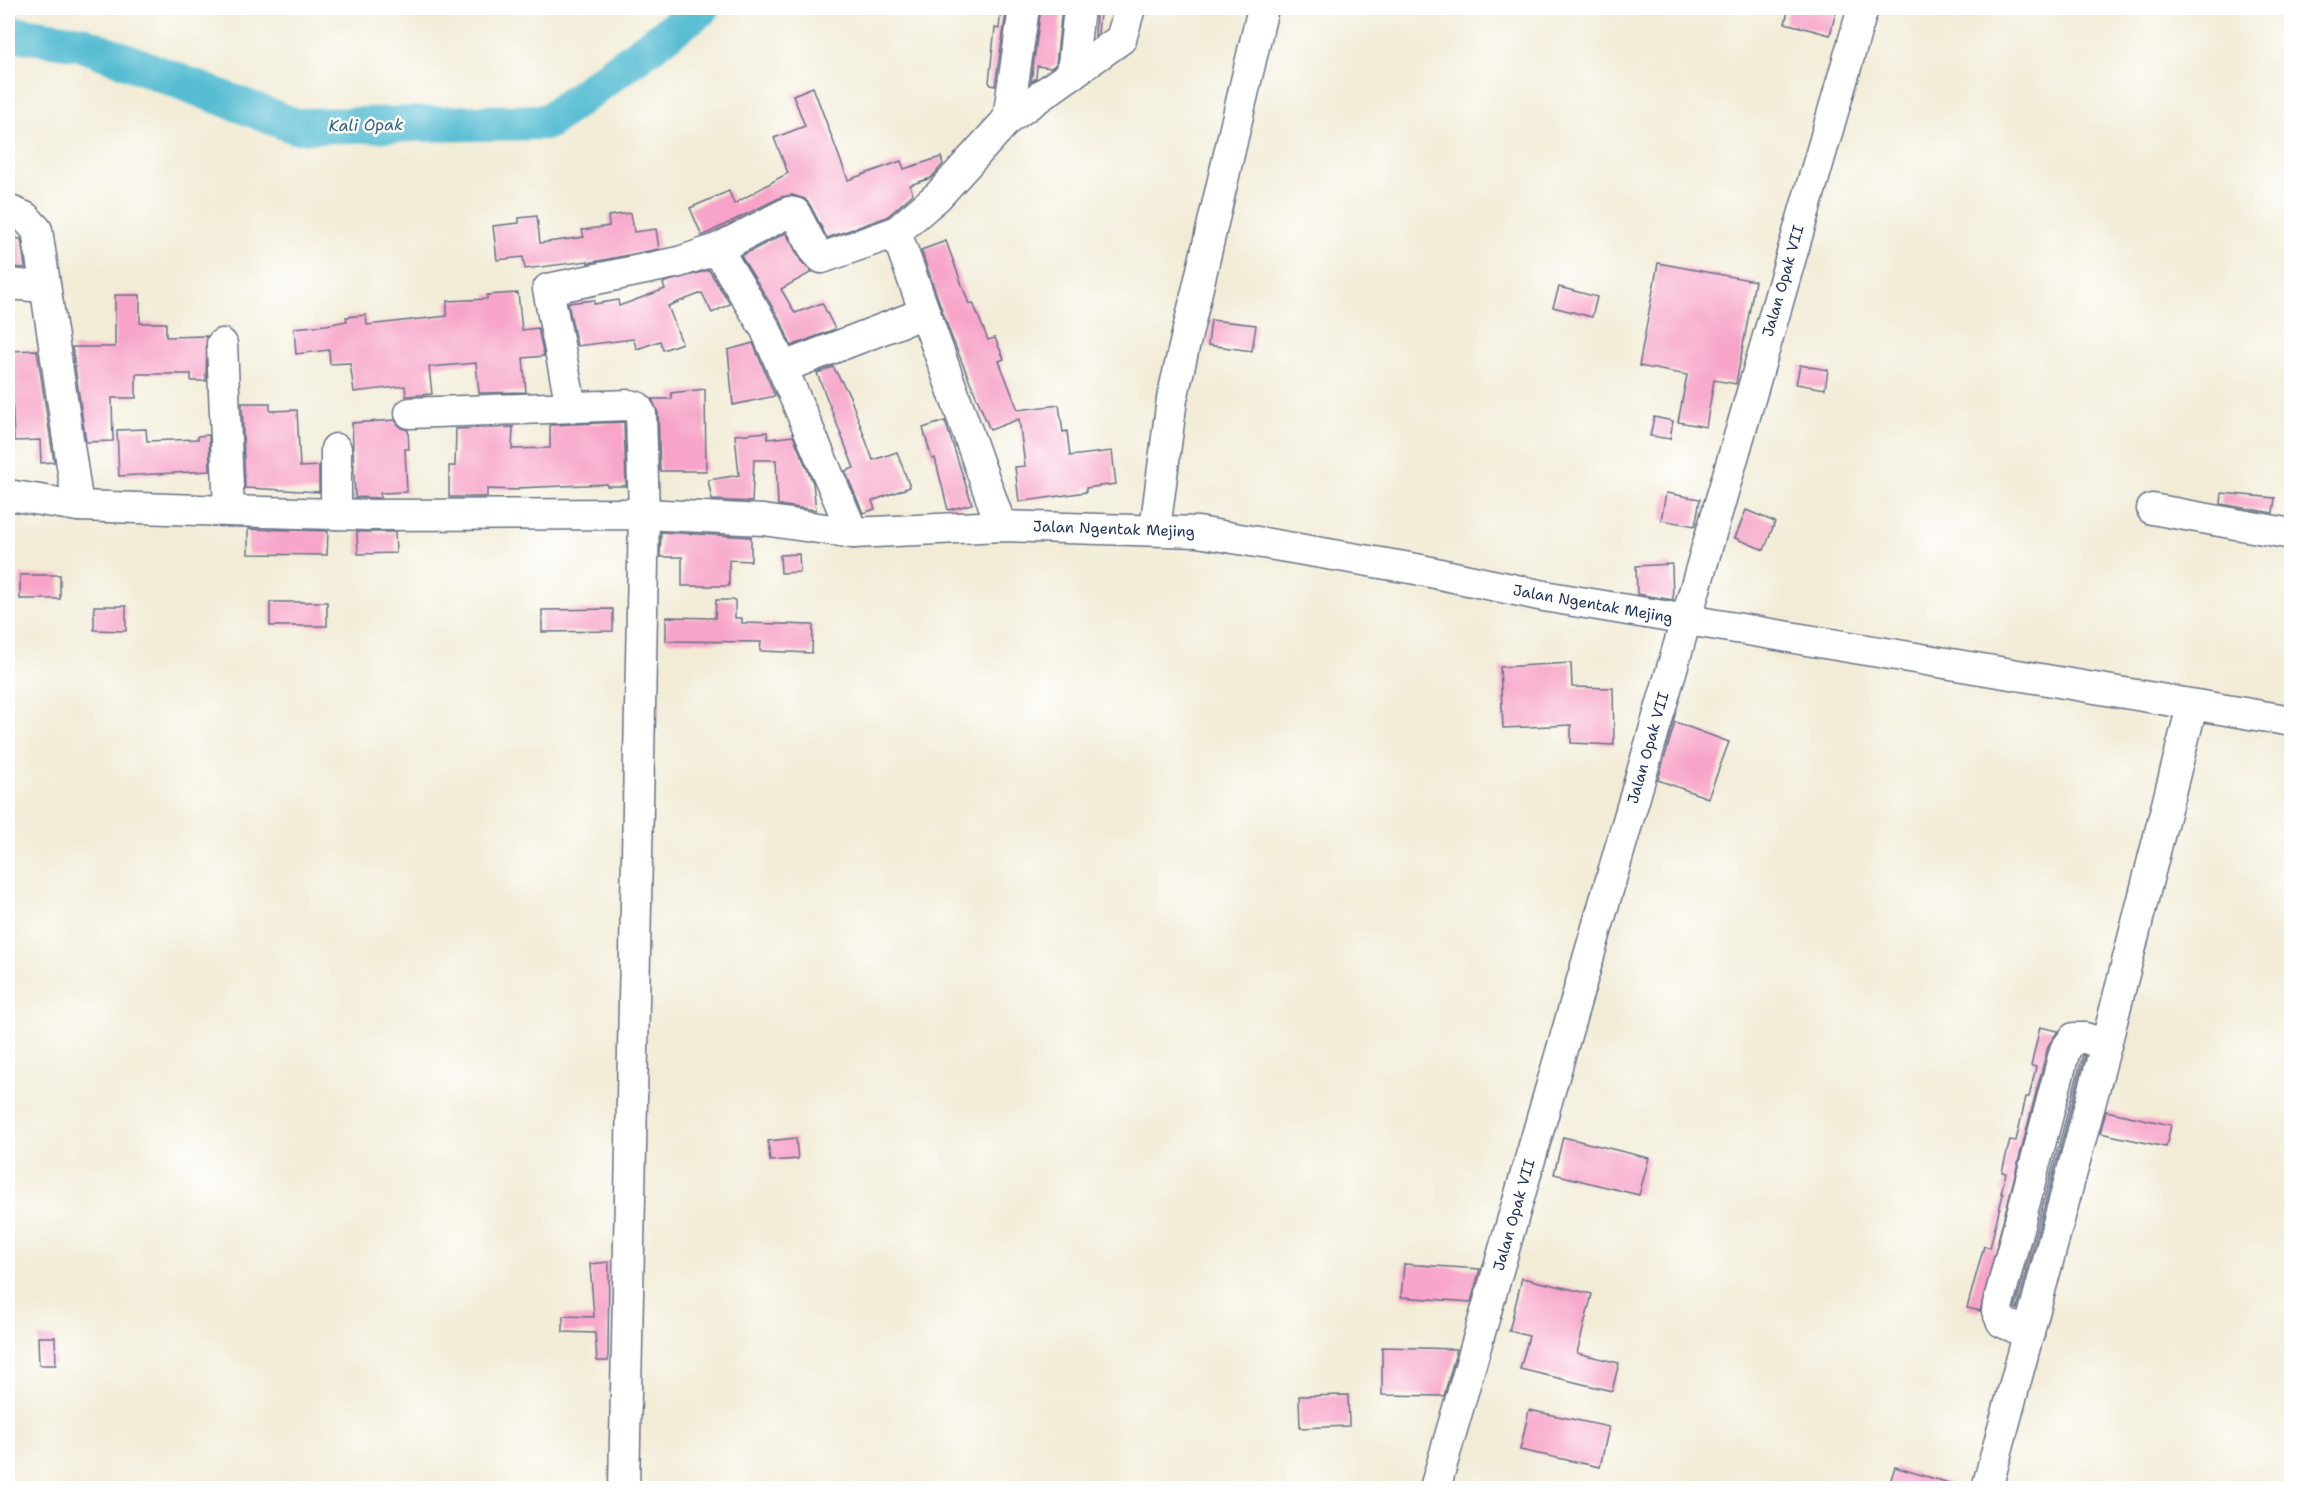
<svg xmlns="http://www.w3.org/2000/svg" width="2299" height="1496" font-family="'Shantell Sans',sans-serif">
<style>
.lines{fill:none;stroke-linecap:round;stroke-linejoin:round}
.river{stroke:#54bcd1;stroke-width:36}
.building{fill:#f7a4c8}
.minor-casing{stroke:#667188;stroke-width:33}
.minor{stroke:#fff;stroke-width:30}
.labels{text-anchor:middle;dominant-baseline:central;stroke-width:5;stroke-linejoin:round;paint-order:stroke}
.street-label{font-size:15px;fill:#1b2f5e;stroke:#fff}
.water-label{font-size:16px;font-style:italic;fill:#2f6086;stroke:#fff}
</style>
<rect width="100%" height="100%" fill="#fff"/>
<filter id="ink" filterUnits="userSpaceOnUse"><feTurbulence type="fractalNoise" baseFrequency=".0167" numOctaves="2"/><feDisplacementMap in="SourceGraphic" scale="12" xChannelSelector="R" yChannelSelector="G"/><feConvolveMatrix kernelMatrix="1 2 1 2 8 2 1 2 1" color-interpolation-filters="sRGB"/></filter>
<filter id="wash" filterUnits="userSpaceOnUse"><feTurbulence type="fractalNoise" baseFrequency=".008" numOctaves="4" result="noise"/><feDisplacementMap in="SourceGraphic" scale="24" xChannelSelector="R" yChannelSelector="G"/><feGaussianBlur stdDeviation="1.35" result="paint"/><feColorMatrix in="noise" values="0 0 0 0 0 0 0 0 0 0 0 0 0 0 0 0 0 1.4 0 .05"/><feComposite in="paint" operator="in"/></filter>
<g filter="url(#wash)">
<rect width="100%" height="100%" fill="#f2ecd6"/>
<g class="lines">
<!-- river -->
<path class="river" d="M8 33 80 43 295 126 547 122 702 8"/>
</g>
<g id="blocks">
<!-- building -->
<g class="building">
<path d="M1001 8H1007L995 86 991 85 989 82 995 28 999 29Z"/>
<path d="M1041 8H1062L1056 64 1051 68 1037 66 1036 78 1031 82Z"/>
<path d="M1789 8H1837L1830 35 1785 23Z"/>
<path d="M1096 14H1100L1098 34 1095 36Z"/>
<path d="M813 87 848 180 901 161 904 169 941 157 943 164 931 178 910 185 913 194 887 217 827 238 810 205 805 199 792 195 781 197 702 236 690 208 729 191 734 204 788 173 774 138 805 126 793 95Z"/>
<path d="M631 213 634 232 656 229 659 249 588 263V261L525 269 523 257 497 260 493 226 519 223V218L537 216 540 243 584 237 582 230 609 226 608 216Z"/>
<path d="M786 233 801 261 812 272 781 289 795 313 822 303 835 329 791 346 781 321 741 256Z"/>
<path d="M10 238 21 239 25 268 8 267V240Z"/>
<path d="M946 241 969 304 973 303 988 340 995 338 1004 359 999 361 1018 410 1059 405 1063 432 1067 431 1070 456 1112 451 1116 484 1086 488V492L1019 502 1015 467 1025 466 1019 419 990 430 950 333 921 250Z"/>
<path d="M1658 263 1755 281 1736 384 1714 380 1706 427 1678 422 1687 375 1639 366Z"/>
<path d="M709 270 730 304 712 313 702 293 668 306 682 343 663 350 660 341 637 349 633 339 577 346 568 303 594 300V304L618 300 619 306 665 289 663 284 665 282Z"/>
<path d="M1559 287 1597 297 1592 317 1553 307Z"/>
<path d="M518 293 522 330 538 328 544 356 523 358 526 392 479 393 476 363 429 367 432 394 406 396 405 386 354 392 350 363 330 364 329 350 296 354 294 328 326 325 347 321 346 317 366 315 367 325 447 316V301L487 299V295Z"/>
<path d="M115 295H140V323H166V337L207 336 206 381H191V374H136V398H112L113 441 86 442 72 347H115Z"/>
<path d="M1211 320 1256 325 1252 351 1208 345Z"/>
<path d="M753 343 775 396 733 405 728 350Z"/>
<path d="M37 350 54 462 41 463 40 440 14 441 10 351Z"/>
<path d="M1800 365 1828 370 1825 389 1796 384Z"/>
<path d="M833 367 849 394 873 460 897 452 910 487 872 501 875 509 863 513 845 471 854 468 817 373Z"/>
<path d="M705 389 706 471H660L658 413 652 399H672L671 393Z"/>
<path d="M242 403H270V411L297 410 300 467 319 466V492L245 488Z"/>
<path d="M1654 417 1673 421 1670 439 1650 436Z"/>
<path d="M395 420 401 428 408 430 409 449H405L407 492 380 493 381 498 355 497 352 423Z"/>
<path d="M945 421 972 504 948 510 935 458 932 459 923 428Z"/>
<path d="M624 422 626 486H607V484L518 488V490L487 489V497H449V466H455L456 429 513 427 512 449 550 448V425Z"/>
<path d="M146 429 147 441 198 439V436L209 435 210 471 119 476 117 430Z"/>
<path d="M767 432 768 439 793 436 813 483 816 510 778 505 776 460H754L752 502 712 500 708 480 739 475 735 435Z"/>
<path d="M1666 493 1700 499 1695 526 1661 520Z"/>
<path d="M2222 493 2275 498 2273 513 2221 504Z"/>
<path d="M1746 510 1775 522 1764 550 1735 538Z"/>
<path d="M248 529 328 531 327 555 248 554Z"/>
<path d="M357 532H395L396 553 358 554Z"/>
<path d="M661 532 751 537V561L729 560V586H682V557H660Z"/>
<path d="M799 554 800 572 781 573 780 555Z"/>
<path d="M1672 564 1673 600 1637 594 1636 566Z"/>
<rect x="20" y="575" width="40" height="24"/>
<path d="M716 600H735V618H742V623L813 625 812 653 760 651 761 642 666 641V617L715 618Z"/>
<rect x="270" y="602" width="57" height="24"/>
<path d="M94 606H126V631L94 630Z"/>
<path d="M613 609V631L542 632V610Z"/>
<path d="M1571 663 1572 687 1613 688 1614 745 1571 743V725L1503 728 1500 667Z"/>
<path d="M1675 722 1729 742 1708 798 1658 780Z"/>
<path d="M2040 1027 2058 1031 2048 1046 1980 1311 1967 1308 1984 1246 1990 1248 2003 1194 2001 1193 2006 1173 2002 1172 2010 1140 2016 1141 2026 1097H2029L2036 1067 2031 1066Z"/>
<path d="M2083 1055 2085 1056 2017 1309 2015 1308Z"/>
<path d="M2106 1111 2171 1125 2166 1147 2100 1133Z"/>
<path d="M1563 1137 1649 1158 1639 1195 1554 1174Z"/>
<path d="M796 1138 798 1159 770 1161 768 1141Z"/>
<path d="M609 1262 608 1361H597L595 1333 563 1332V1316L594 1317 590 1264Z"/>
<path d="M1404 1264 1480 1269 1471 1302 1401 1297Z"/>
<path d="M1522 1278 1592 1294 1577 1353 1619 1363 1612 1391 1520 1369 1529 1336 1509 1331Z"/>
<path d="M38 1337H55L56 1365H39Z"/>
<path d="M1382 1347 1457 1349 1444 1396 1382 1395Z"/>
<path d="M1348 1395 1349 1426 1300 1428 1299 1396Z"/>
<path d="M1529 1410 1609 1427 1600 1467 1520 1450Z"/>
<path d="M1895 1467 1952 1484 1951 1488H1888Z"/>
</g>
</g>
</g>
<g filter="url(#ink)">
<use href="#blocks" fill-opacity="0" stroke="#667188" stroke-width="1.5"/>
<g class="lines">
<!-- minor casing -->
<g class="minor-casing">
<g id="minor">
<path d="M1072 74 1079 8"/>
<path d="M1008 119 1024 8"/>
<path d="M8 210 25 217 37 230 78 506"/>
<path d="M896 232 1001 526"/>
<path d="M717 249 789 212 795 213 816 253 822 258 896 232 938 196 1008 119 1121 39 1130 8"/>
<path d="M8 284 44 287"/>
<path d="M222 344 229 511"/>
<path d="M784 367 924 313"/>
<path d="M571 406 548 289 679 262 717 249 766 330 853 533"/>
<path d="M410 413 630 405 637 407 641 414 644 514 624 1488"/>
<path d="M8 495 78 506 229 511 368 515 644 514 763 520 853 533 1001 526 1198 532 1416 569 1544 596 2292 721"/>
<path d="M2152 509 2292 534"/>
<path d="M336 514V449"/>
<path d="M1155 529 1172 399 1263 8"/>
<path d="M2029 1334 2002 1322 1997 1311 1998 1304 2065 1050 2074 1038H2085L2106 1045"/>
<path d="M1435 1488 1863 8"/>
<path d="M1987 1488 2106 1045 2192 706"/>
</g>
</g>
<!-- minor -->
<use href="#minor" class="minor"/>
</g>
</g>
<g class="labels">
<!-- street labels -->
<g class="street-label">
<text transform="translate(1783 281) rotate(-74)">Jalan Opak VII</text>
<text transform="translate(1114 529) rotate(2)">Jalan Ngentak Mejing</text>
<text transform="translate(1593 604) rotate(10)">Jalan Ngentak Mejing</text>
<text transform="translate(1648 748) rotate(-74)">Jalan Opak VII</text>
<text transform="translate(1514 1215) rotate(-74)">Jalan Opak VII</text>
</g>
<!-- water labels -->
<g class="water-label">
<text transform="translate(366 125) rotate(-1)">Kali Opak</text>
</g>
</g>
<!-- margin -->
<rect width="2299" height="1496" fill="none" stroke="#fff" stroke-width="30"/>
</svg>
